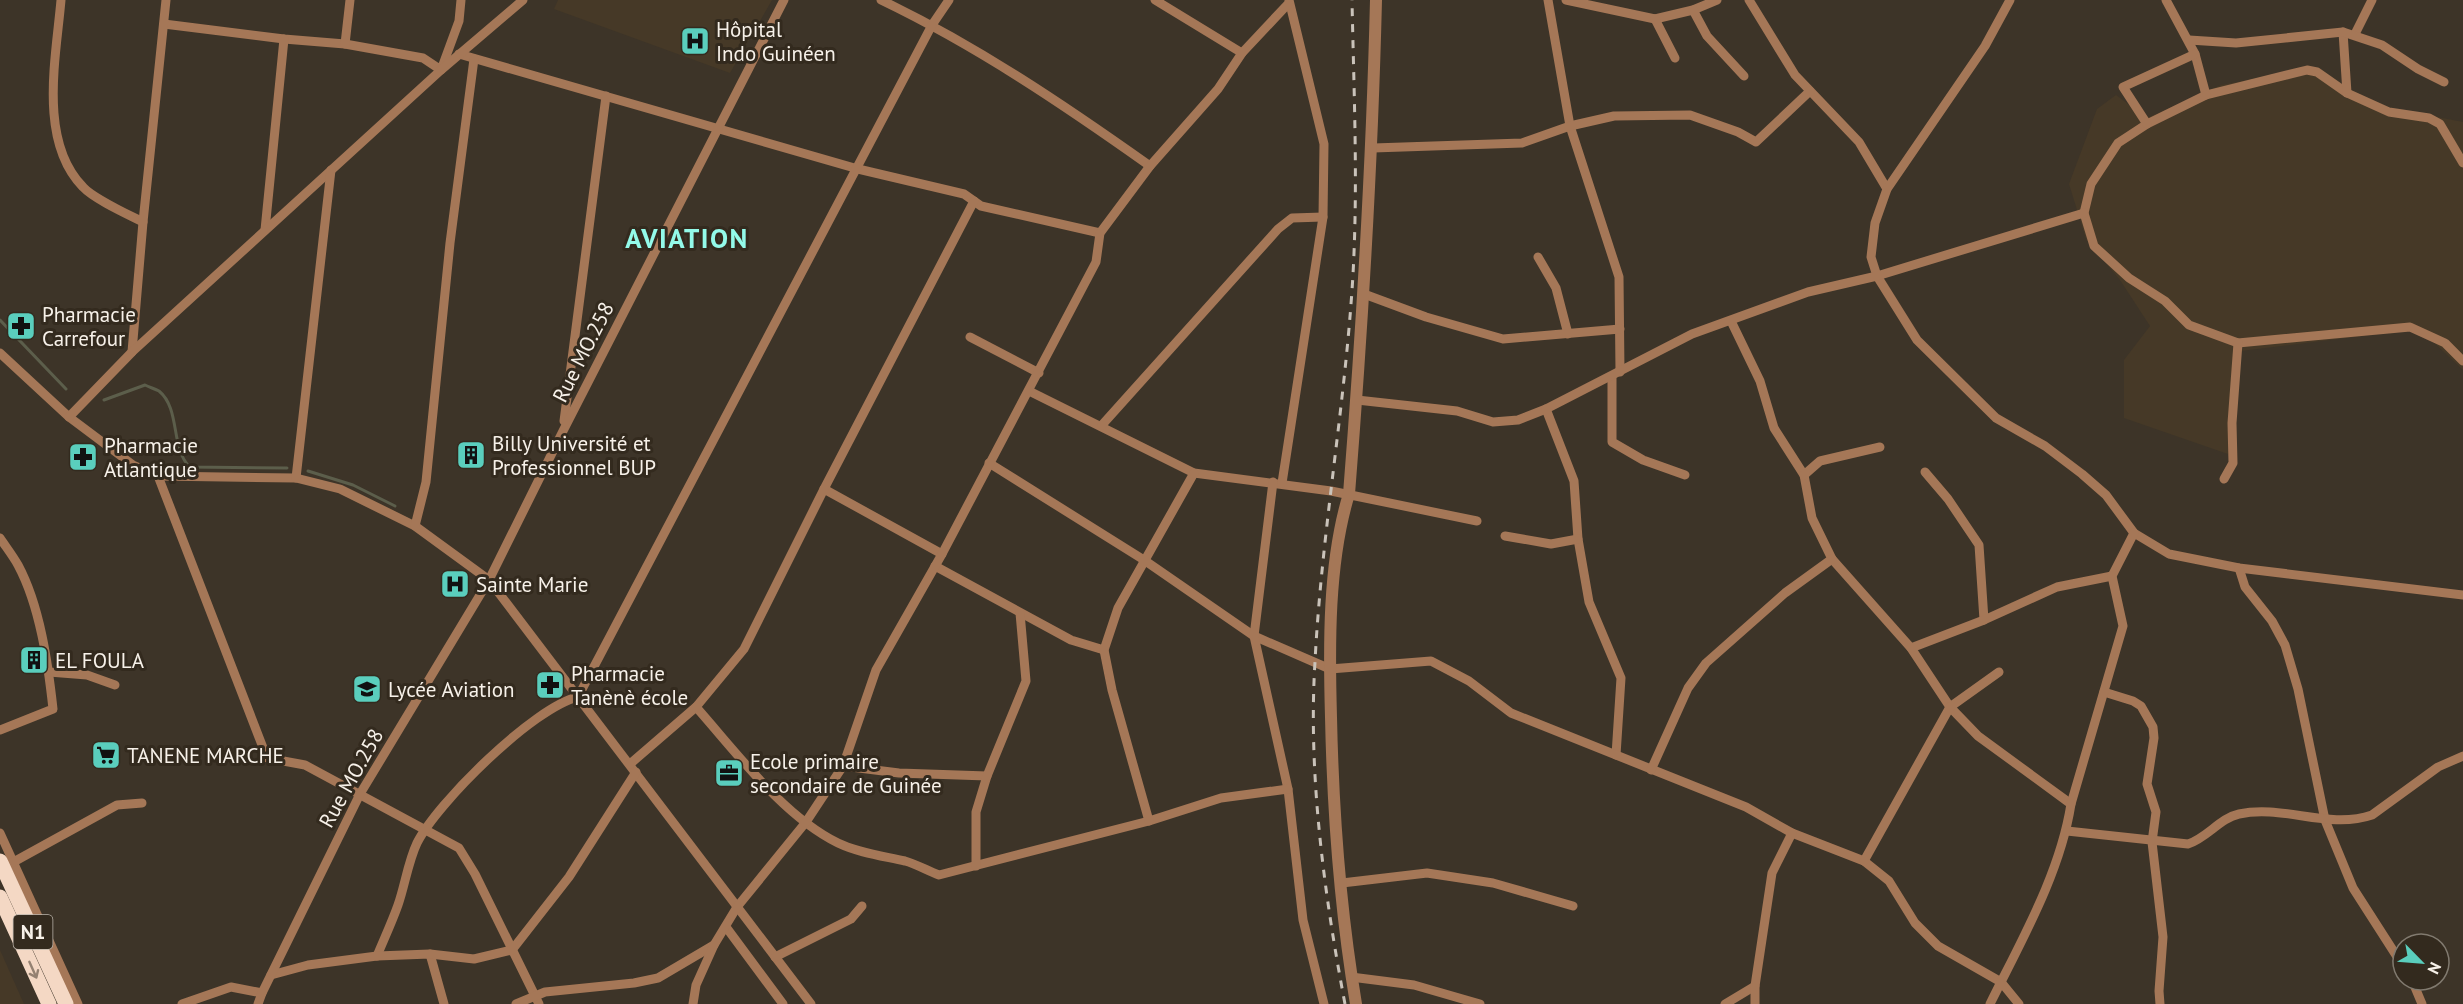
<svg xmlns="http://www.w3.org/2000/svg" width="2463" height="1004" font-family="'PT Sans',sans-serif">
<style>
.built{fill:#463927}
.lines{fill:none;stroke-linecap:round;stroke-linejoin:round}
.stream{stroke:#5c5e4b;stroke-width:3}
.minor{stroke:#a57757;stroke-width:9}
.tertiary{stroke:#a57757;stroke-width:12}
.trunk{stroke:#f4d8c4;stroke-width:15}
.rail{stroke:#cac3ba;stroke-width:3;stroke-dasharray:8 8;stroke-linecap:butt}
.oneway{stroke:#948171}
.labels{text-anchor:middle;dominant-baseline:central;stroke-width:6;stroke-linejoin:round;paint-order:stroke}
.shield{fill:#332a1e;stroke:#bcb5ac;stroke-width:1.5}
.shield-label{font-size:20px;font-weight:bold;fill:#f7f1e9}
.poi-label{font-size:21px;fill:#f7f1e9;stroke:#332a1e;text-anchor:start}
.street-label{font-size:21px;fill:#f7f1e9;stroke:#332a1e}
.district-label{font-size:27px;font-weight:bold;letter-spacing:1.5px;fill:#93fae9;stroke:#332a1e}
</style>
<rect width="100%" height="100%" fill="#3d3428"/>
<!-- built -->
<g class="built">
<path d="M558 0H772L730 73 554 9Z"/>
<path d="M2313 68 2376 105 2463 122V370L2425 334 2411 330 2241 351 2228 454 2124 418V360L2150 326 2120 280 2086 239 2069 184 2097 109 2116 95 2147 118 2221 85Z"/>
<path d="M0 950 24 1004H0Z"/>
</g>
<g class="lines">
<!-- stream -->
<g class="stream">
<path d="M0 320 66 389"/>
<path d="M104 400 145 385C149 387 155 389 159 391 181 409 170 449 190 467L287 468"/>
<path d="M308 471 353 485 395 506"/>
</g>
<!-- minor -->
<g class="minor">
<path d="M61 0C56 58 38 141 83 187 94 199 127 214 143 222"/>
<path d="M881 0C977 46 1064 105 1150 166"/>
<path d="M1155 0 1242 53"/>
<path d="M1548 0 1570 126 1619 277 1620 372"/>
<path d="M1566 0 1655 19 1693 10 1717 0"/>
<path d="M1749 0 1795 75 1859 142 1887 189"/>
<path d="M2010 0 1985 46 1887 189 1875 223 1871 257 1877 276 1917 340 1996 418 2045 446 2082 474 2106 495 2134 533 2169 554 2239 568 2463 595"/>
<path d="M2166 0 2195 54 2206 95 2307 70 2317 72 2347 93 2389 112 2429 118 2440 124 2463 163"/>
<path d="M1693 10 1707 36 1744 76"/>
<path d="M1655 19 1675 58"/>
<path d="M164 24 284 39 345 44 423 58 441 70 459 21 461 0"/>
<path d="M2343 32 2347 93"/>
<path d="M2355 34 2372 0"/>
<path d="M2189 40 2236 43 2343 32 2382 45 2418 69 2444 82"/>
<path d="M345 44 350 0"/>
<path d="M459 54 858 169 964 194 981 206 1100 233"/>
<path d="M2206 95 2147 124 2118 143 2091 184 2084 213 2094 246 2129 278 2165 301 2189 325 2238 343 2410 327 2445 343 2463 361"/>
<path d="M2147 124 2123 87 2195 54"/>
<path d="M1373 148 1522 143 1570 126 1614 116 1690 115 1738 132 1756 142 1810 91"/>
<path d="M265 230 284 39"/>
<path d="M1538 257 1556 288 1568 334"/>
<path d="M1364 294 1426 317 1503 339 1620 329"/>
<path d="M1731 321 1760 381 1774 428 1804 475 1812 518 1832 559 1911 648 1950 707 1978 736 2071 804"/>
<path d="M970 337 1039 373"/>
<path d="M132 352 143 222 166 0"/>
<path d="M0 353 69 417 133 465 158 476 296 478 340 489 415 526 489 580 811 1004"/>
<path d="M1612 376V442L1643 460 1685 475"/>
<path d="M1029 391 1194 473 1331 491 1477 521"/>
<path d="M1357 400 1457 411 1493 422 1518 420 1546 409 1692 334 1808 292 1877 276 2084 213"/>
<path d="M1546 409 1574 481 1578 539 1589 602 1621 678 1616 755"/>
<path d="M69 417 132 352 441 70 523 0"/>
<path d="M564 421 606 96"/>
<path d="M1102 425 1278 229 1292 218 1323 217"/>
<path d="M989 463 1144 560 1254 636 1330 669 1431 661 1469 681 1511 713 1746 807 1792 833 1864 861 1889 881 1915 923 1938 946 2001 982 2019 1004"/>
<path d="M1925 472 1948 499 1979 545 1984 620"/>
<path d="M1804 475 1820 461 1880 447"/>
<path d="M158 476 267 758 305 765 459 848 475 874 539 1004"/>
<path d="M296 478 331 170"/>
<path d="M2224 479 2233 463 2232 423 2238 343"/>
<path d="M1273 482 1254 636 1288 789 1303 920 1324 1004"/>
<path d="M1282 483 1323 217 1324 144 1289 0"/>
<path d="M824 489 942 554"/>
<path d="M415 526 426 482 450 243 474 59"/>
<path d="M1505 536 1551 544 1578 539"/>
<path d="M0 538C6 547 13 556 18 565 40 606 48 663 53 709L0 730"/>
<path d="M935 566 1071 640 1104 650"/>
<path d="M2239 568 2245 587 2272 621 2285 645 2298 689 2325 820 2353 888 2403 966"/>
<path d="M1911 648 1984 620 2057 587 2112 576"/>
<path d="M49 672 87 675 115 685"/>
<path d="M2104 692 2133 701 2141 706 2153 727 2154 738 2147 784 2156 812 2152 842 2163 937 2159 991 2160 1004"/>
<path d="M696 707C736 752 783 816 838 843 859 853 883 856 905 861 916 864 928 871 939 875L1149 821 1221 798 1288 789"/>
<path d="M630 764 696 707 744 649 824 489 974 201"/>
<path d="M843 766 899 773 987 776"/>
<path d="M1651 770 1688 688 1706 663 1785 593 1832 559"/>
<path d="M1149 821 1112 690 1104 650 1118 608 1194 473"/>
<path d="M2067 831 2188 844C2207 838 2220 818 2239 814 2283 804 2328 830 2372 815L2438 767 2463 756"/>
<path d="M0 833 78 1004"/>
<path d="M1864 861 1950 707 1999 672"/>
<path d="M8 865 117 805 142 803"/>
<path d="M976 866V812L987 776 1026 681 1020 613"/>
<path d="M1342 883 1427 873 1493 883 1573 906"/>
<path d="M726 927 783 1004"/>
<path d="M430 954 444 1004"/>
<path d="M377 956C384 939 392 922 398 905 405 885 408 862 417 843 437 803 534 707 578 697L932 25 949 0"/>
<path d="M775 957 851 919 862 906"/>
<path d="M271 975 308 965 377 956 430 954 474 959 512 950 569 877 636 772"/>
<path d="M1351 977 1414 985 1480 1004"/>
<path d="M2412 980 2422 1004"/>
<path d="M182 1004 231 987 262 993"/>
<path d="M258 1004 262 993 360 794 489 580 563 431 784 0"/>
<path d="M516 1004 545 992 634 983 658 978 714 945"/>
<path d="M693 1004 696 985 714 945 737 907 806 822 843 766 876 670 942 554 1096 262 1100 233 1150 166 1218 89 1242 53 1288 4"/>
<path d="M1725 1004 1755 986"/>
<path d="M1755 1004V986L1772 873 1792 833"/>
<path d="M1990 1004C2021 941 2060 874 2071 804L2123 626 2112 576 2134 533"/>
</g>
<!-- tertiary -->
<path class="tertiary" d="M1356 1004C1340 909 1333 813 1331 717 1329 647 1328 562 1349 494 1362 330 1372 165 1376 0"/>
<!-- trunk -->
<g class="trunk">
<path d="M0 861 66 1004"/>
<path d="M0 897 49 1004"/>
</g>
<!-- rail -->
<path class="rail" d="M1345 1004C1324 894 1308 773 1315 662 1321 542 1342 423 1351 304 1359 203 1354 101 1352 0"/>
</g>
<!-- one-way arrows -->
<defs><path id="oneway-shaft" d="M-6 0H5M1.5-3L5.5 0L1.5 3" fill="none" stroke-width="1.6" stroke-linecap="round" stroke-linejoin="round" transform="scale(1.5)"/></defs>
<use class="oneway" href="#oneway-shaft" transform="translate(33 970) rotate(66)"/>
<!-- icons -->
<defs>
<g id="hospital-square" transform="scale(1.5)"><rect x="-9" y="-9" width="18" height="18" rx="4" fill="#5acebd" stroke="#332a1e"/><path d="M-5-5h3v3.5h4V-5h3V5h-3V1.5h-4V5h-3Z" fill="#111"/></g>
<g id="pharmacy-square" transform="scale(1.5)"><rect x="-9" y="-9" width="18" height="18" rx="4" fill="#5acebd" stroke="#332a1e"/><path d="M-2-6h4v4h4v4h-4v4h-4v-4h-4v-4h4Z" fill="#111"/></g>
<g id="building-square" transform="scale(1.5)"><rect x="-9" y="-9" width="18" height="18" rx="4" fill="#5acebd" stroke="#332a1e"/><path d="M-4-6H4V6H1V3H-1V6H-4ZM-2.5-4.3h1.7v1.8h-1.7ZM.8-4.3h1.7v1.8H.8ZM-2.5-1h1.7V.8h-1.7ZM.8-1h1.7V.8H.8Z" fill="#111"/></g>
<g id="school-square" transform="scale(1.5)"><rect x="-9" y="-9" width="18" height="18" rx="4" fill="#5acebd" stroke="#332a1e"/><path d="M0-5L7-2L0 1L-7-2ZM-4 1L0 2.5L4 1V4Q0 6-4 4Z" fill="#111"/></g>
<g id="supermarket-square" transform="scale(1.5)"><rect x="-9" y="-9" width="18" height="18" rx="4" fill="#5acebd" stroke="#332a1e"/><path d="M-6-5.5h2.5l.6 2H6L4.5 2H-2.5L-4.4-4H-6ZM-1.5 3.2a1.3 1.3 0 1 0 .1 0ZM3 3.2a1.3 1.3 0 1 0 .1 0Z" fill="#111"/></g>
<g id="office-square" transform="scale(1.5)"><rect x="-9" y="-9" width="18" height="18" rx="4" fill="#5acebd" stroke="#332a1e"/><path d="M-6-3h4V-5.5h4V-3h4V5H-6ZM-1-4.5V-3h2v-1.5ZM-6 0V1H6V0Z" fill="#111"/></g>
</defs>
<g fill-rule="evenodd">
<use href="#hospital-square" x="695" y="41"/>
<use href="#pharmacy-square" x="21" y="326"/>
<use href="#building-square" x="471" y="455"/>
<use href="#pharmacy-square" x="83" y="457"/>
<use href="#hospital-square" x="455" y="584"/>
<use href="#building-square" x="34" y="660"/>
<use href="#pharmacy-square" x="550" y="685"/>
<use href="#school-square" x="367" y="689"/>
<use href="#supermarket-square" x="106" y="755"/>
<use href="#office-square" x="729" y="773"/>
</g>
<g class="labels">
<!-- shield labels -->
<rect class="shield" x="13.5" y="915" width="39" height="34" rx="4.5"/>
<g class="shield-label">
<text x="33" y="932">N1</text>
</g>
<!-- poi labels -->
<g class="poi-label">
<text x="716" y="29">Hôpital<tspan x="716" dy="24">Indo Guinéen</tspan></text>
<text x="42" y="314">Pharmacie<tspan x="42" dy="24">Carrefour</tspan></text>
<text x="492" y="443">Billy Université et<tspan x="492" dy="24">Professionnel BUP</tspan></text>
<text x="104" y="445">Pharmacie<tspan x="104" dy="24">Atlantique</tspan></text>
<text x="476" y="584">Sainte Marie</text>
<text x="55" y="660">EL FOULA</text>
<text x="571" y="673">Pharmacie<tspan x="571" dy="24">Tanènè école</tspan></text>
<text x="388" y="689">Lycée Aviation</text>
<text x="127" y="755">TANENE MARCHE</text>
<text x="750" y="761">Ecole primaire<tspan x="750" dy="24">secondaire de Guinée</tspan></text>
</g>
<!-- street labels -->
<g class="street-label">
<text transform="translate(583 352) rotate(-63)">Rue MO.258</text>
<text transform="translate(351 778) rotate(-61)">Rue MO.258</text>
</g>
<!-- district labels -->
<g class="district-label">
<text x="687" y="238">AVIATION</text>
</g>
</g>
<!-- north arrow -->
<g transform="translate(2421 962) rotate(115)"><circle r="28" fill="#332a1e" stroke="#817a6f" stroke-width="1.5"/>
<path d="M0-4.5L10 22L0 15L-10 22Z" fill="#5acebd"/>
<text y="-9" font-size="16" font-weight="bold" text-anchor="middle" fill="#f7f1e9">N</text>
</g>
</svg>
